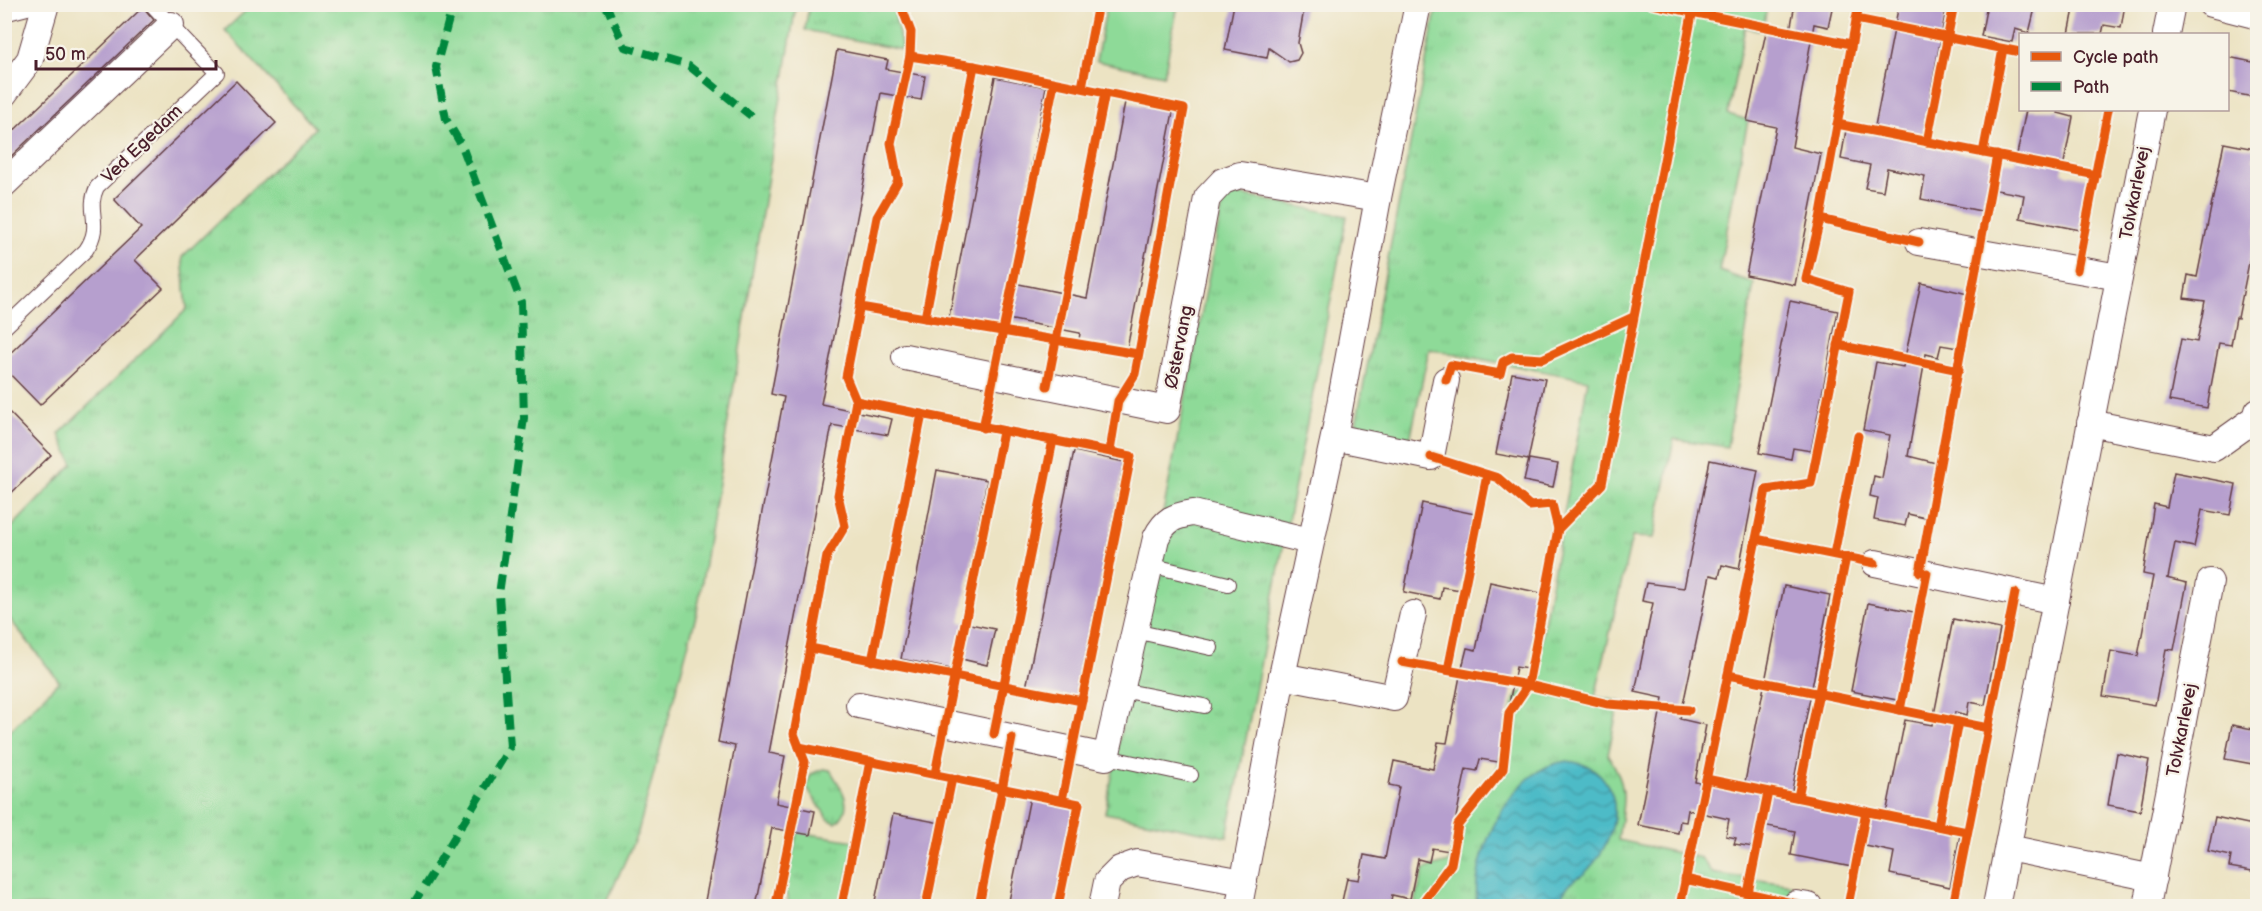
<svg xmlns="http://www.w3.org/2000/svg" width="2262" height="911" font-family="'Balsamiq Sans',sans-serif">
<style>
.grass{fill:url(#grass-tufts);stroke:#6c7c62;stroke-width:1.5}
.garden{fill:#8eda98;stroke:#6c7c62;stroke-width:1.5}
.water{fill:url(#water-waves);stroke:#4c6d79;stroke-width:1.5}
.building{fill:#b69fce}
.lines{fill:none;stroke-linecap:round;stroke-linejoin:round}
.service-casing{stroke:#623c42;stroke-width:16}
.minor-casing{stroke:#623c42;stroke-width:28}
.service{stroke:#fff;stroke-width:14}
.minor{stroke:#fff;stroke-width:26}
.quiet{stroke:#00873e;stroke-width:8;stroke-dasharray:15 8;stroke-linecap:butt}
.cycleway-casing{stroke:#f7f3e8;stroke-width:13}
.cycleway{stroke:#e8590c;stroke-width:9}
.labels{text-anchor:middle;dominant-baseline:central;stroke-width:4.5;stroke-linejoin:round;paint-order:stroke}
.street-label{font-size:18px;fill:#4a1f2b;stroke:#f7f3e8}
</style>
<defs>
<pattern id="grass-tufts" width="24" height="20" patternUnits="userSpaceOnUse" patternTransform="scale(1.5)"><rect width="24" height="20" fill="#8eda98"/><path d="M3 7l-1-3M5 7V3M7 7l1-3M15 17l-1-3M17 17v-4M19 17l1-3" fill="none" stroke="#7cbb83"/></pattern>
<pattern id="water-waves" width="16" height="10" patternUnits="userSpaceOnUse" patternTransform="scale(1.5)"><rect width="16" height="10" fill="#4ebbc7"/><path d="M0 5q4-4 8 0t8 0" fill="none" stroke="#4397a2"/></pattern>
</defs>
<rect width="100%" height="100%" fill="#f7f3e8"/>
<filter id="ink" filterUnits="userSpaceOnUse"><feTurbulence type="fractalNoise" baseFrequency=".0167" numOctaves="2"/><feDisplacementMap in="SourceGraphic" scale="12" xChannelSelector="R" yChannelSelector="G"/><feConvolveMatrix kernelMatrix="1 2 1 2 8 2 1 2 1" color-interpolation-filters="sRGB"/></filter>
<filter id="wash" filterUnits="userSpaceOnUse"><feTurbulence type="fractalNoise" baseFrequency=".008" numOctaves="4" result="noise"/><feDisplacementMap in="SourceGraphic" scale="24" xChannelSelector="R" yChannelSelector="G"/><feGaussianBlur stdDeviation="1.35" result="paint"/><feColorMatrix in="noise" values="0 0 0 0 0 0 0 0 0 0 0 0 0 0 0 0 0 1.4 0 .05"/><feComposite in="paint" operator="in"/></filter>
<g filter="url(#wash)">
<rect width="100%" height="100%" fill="#ece3c3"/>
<!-- grass -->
<g class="grass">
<path d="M252 5H796L697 612 638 832 605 906H5V736L59 681 5 613V534L73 464 59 434 187 309 182 257 315 128 225 30Z"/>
<path d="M809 5H893L902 50 805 30Z"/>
<path d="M1437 5H1620L1688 17 1691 5H1767L1763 31 1745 27 1728 114 1748 120 1719 271 1754 283 1727 447 1674 439 1654 538 1632 537 1595 697 1619 701 1608 755C1630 789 1623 802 1618 840L1701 858 1712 873 1792 885 1789 906H1655L1594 897 1592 906H1414L1424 869 1449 862 1464 813 1496 773 1514 699 1534 680 1588 380 1429 349 1410 440 1355 429Z"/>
<path d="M1225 192 1347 216 1227 837 1105 813Z"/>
<path d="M823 769 830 770C841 787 856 807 836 823L829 820 806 787 811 774Z"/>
<path d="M797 832 855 841 842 906H790L785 891Z"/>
</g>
<!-- garden -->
<path class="garden" d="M1107 5H1178L1164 75 1096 61Z"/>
<!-- water -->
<path class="water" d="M1567 761C1587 764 1598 768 1608 786 1624 813 1607 851 1586 872 1581 877 1572 880 1568 886 1563 892 1560 900 1556 906H1477C1471 855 1510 767 1567 761Z"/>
<g id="blocks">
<!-- building -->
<g class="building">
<path d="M1234 4H1305L1298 43 1301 53 1297 60 1289 62 1269 48 1267 58 1225 50Z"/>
<path d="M1795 4H1833L1828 27 1814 24 1792 147 1821 154 1795 285 1746 275 1776 127 1747 121 1766 32 1789 36Z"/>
<path d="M1899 4H1947L1921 145 2015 164 2026 110H2059L2058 113 2073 117 2062 173 2090 179 2080 230 2020 218 2024 195 1986 188 1981 211 1921 199 1925 176 1887 168 1883 191 1865 188 1870 165 1841 159 1846 130 1873 136Z"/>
<path d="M1987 4H2036L2029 33 2015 29 2012 42 1981 36Z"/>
<path d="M2075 4H2125L2121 28 2104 25 2102 34H2069Z"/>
<path d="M143 7 154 20 4 163V140Z"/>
<path d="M837 50 888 60 886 69 925 76 921 100 881 93 821 404 892 419 888 435 832 425 769 753 785 756 776 803 815 811 810 835 772 828 756 906H704L735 746 718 742 784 397 771 394Z"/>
<path d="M2228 57 2258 63V98L2228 92Z"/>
<path d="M995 77 1046 87 1009 282 1087 298 1125 102 1173 112 1127 349 1079 340 1080 333 1002 318 1001 327 949 317Z"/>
<path d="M236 81 276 123 135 260 163 288 40 405 4 368V359L141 228 114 199Z"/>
<path d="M2224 143 2255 149 2253 161 2258 162V217L2238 318 2236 317 2231 345 2219 343 2207 408 2169 401 2181 339 2197 342 2205 301 2184 298 2188 275 2197 277Z"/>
<path d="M1921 283 1968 294 1958 348 1941 345 1938 357 1926 354 1908 456 1936 463 1925 518 1908 514 1905 526 1874 520 1878 498 1870 496 1874 476 1882 478 1890 435 1863 430 1876 362 1903 367Z"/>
<path d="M1790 301 1838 311 1811 451 1793 448 1791 459 1759 453Z"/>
<path d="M1512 373 1545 379 1528 460 1496 454Z"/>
<path d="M4 407 51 455 4 500Z"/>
<path d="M1074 451 1124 462 1077 698 1026 688Z"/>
<path d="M1529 459 1558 464 1553 487 1524 481Z"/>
<path d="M1710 460 1758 470 1739 569 1722 565 1719 577 1710 575 1697 638 1680 719 1706 725 1695 782 1743 792 1784 586 1830 595 1790 801 1885 819 1905 720 1932 725 1953 619 2000 629 1985 705 1969 702 1967 715 1955 712 1932 829 1960 835 1950 887 1890 874 1894 852 1856 844 1852 867 1791 855 1795 831 1757 824 1753 847 1734 844 1736 838 1726 836 1729 819 1688 810 1686 822 1680 821 1678 833 1638 825 1663 698 1635 692 1653 603 1642 601 1646 583 1684 588Z"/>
<path d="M937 470 987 480 960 622 995 629 987 665 953 657 951 669 901 659Z"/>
<path d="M2174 472 2236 484 2230 515 2202 510 2194 547 2175 543 2168 578H2166L2187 583 2174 650 2166 649 2155 705 2103 696 2111 651 2138 656 2153 576 2143 574 2154 504 2167 507Z"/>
<path d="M1422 503 1475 514 1460 590 1442 587 1440 599 1404 592Z"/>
<path d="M1490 582 1541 593 1527 669 1516 667 1498 762 1480 759 1477 771 1466 769 1449 851 1432 848 1429 862 1418 859 1410 899 1392 895 1390 906H1341L1347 878 1359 880 1364 855 1385 859 1399 787 1389 785 1394 761 1433 769 1438 742 1447 743 1460 676 1467 648 1476 650Z"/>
<path d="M1868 603 1914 612 1897 700 1851 691Z"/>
<path d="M2232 725 2258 730V765L2225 759Z"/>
<path d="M2117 753 2149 760 2140 811 2108 805Z"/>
<path d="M1030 797 1077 807 1057 906H1008Z"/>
<path d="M893 814 941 823 924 906H874Z"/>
<path d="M2215 817 2258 826V872L2229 867 2231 856 2208 851Z"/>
</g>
</g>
</g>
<g filter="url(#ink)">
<use href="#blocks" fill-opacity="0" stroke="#623c42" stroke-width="1.5"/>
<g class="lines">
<!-- service casing -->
<g class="service-casing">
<g id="service">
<path d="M4 14 43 4"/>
<path d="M4 328 86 250C104 223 85 212 97 187L217 73 151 4"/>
<path d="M1150 565 1228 584"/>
<path d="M1135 631 1211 648"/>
<path d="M1121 690 1204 706"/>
<path d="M1106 757 1191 775"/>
</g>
</g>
<!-- minor casing -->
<g class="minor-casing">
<g id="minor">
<path d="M2211 4 2258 16"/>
<path d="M2166 34 2172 4"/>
<path d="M4 94 30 59 46 4"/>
<path d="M4 184 171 25"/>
<path d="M1919 242 2119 277"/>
<path d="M905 357 1167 410 1207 198 1223 181 1240 175 1378 198"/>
<path d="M2090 423 2214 448 2256 418 2258 411"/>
<path d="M1334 437 1431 457 1446 380"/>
<path d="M1875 563 2056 601"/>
<path d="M1282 676 1394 698 1413 614"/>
<path d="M859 705 1106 757 1156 538C1165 520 1173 516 1193 513L1310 541"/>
<path d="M2008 848 2153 878"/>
<path d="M1796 904 1809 906"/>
<path d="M1102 906 1107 882 1120 869 1137 863 1244 882"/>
<path d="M1239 906 1282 676 1334 437 1378 198 1418 4"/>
<path d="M1996 906 2152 110"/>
<path d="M2147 906 2210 582"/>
</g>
</g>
<!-- service -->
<use href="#service" class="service"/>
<!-- minor -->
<use href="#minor" class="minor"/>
<!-- quiet -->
<g class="quiet">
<path d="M602 4 608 9 625 47 689 66 751 116"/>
<path d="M412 906 510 747 499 594 524 418 521 302 462 146 446 119 436 67 453 4"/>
</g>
<!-- cycleway casing -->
<g class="cycleway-casing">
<g id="cycleway">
<path d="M1652 4 1851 44"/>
<path d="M1856 19 2020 52"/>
<path d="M910 56 974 66 1184 109 1135 374 1118 401 1110 451"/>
<path d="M1082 87 1098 4"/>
<path d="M1837 124 2096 175"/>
<path d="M1927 142 1954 4"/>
<path d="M1983 153 2003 49"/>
<path d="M1820 219 1919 242"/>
<path d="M2077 270 2108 110"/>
<path d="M860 307 1138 354"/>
<path d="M925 318 974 66"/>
<path d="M1838 345 1959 370"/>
<path d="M1446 380 1451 365 1500 374 1503 362 1512 357 1542 359 1633 317"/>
<path d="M1047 386 1105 93"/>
<path d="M856 401 1131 456 1062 800"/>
<path d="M983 428 1054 83"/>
<path d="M1431 457 1498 478 1530 506 1552 504 1558 529"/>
<path d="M1756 539 1766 490 1811 483 1849 292 1806 279 1820 219 1859 4"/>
<path d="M1834 554 1858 436"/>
<path d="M1920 572 1997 155"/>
<path d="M810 648 1082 701"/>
<path d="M872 661 922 414"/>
<path d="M1402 662 1528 685 1608 704 1689 710"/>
<path d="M1448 670 1487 475"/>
<path d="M1728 675 1988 728"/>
<path d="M1900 710 1927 573"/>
<path d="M994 734 1053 440"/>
<path d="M799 747 1079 804 1058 906"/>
<path d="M935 774 1003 432"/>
<path d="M1706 779 1967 832"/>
<path d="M1798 797 1846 557"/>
<path d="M1938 826 1958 722"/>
<path d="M1685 879 1796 904"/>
<path d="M1748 893 1768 792"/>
<path d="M780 906 777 899 805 762 794 734 827 556 845 526 838 495 856 401 846 377 877 217 898 181 891 143 910 56 911 32 903 11 904 4"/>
<path d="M842 906 870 761"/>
<path d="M926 906 952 778"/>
<path d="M979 906 1012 738"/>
<path d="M1420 906 1451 864 1458 825 1503 769 1509 713 1528 685 1558 529 1602 484 1694 4"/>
<path d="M1680 906 1756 539 1875 563"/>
<path d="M1848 906 1866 811"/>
<path d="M1953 906 2015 593"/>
</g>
</g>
<!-- cycleway -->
<use href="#cycleway" class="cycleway"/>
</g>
</g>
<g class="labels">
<!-- street labels -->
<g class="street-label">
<text transform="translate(142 144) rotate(-44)">Ved Egedam</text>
<text transform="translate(2135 193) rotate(-79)">Tolvkarlevej</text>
<text transform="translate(1179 347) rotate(-79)">Østervang</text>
<text transform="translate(2182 730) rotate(-79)">Tolvkarlevej</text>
</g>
</g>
<!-- margin -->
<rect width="2262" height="911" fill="none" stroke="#f7f3e8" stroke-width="24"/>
<!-- legend -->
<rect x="2019" y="33" width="210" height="78" fill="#f7f3e8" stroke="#b29e9c" stroke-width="1.5"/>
<rect x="2031" y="52" width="30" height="9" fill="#e8590c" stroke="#b29e9c" stroke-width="1.5"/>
<text x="2073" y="63" font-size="18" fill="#4a1f2b">Cycle path</text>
<rect x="2031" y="82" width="30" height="9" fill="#00873e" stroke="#b29e9c" stroke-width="1.5"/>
<text x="2073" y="93" font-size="18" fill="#4a1f2b">Path</text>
<!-- scale -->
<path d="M36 60v9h180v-9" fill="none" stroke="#4a1f2b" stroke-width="3"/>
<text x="45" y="60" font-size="18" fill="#4a1f2b" stroke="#f7f3e8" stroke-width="4.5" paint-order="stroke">50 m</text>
</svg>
